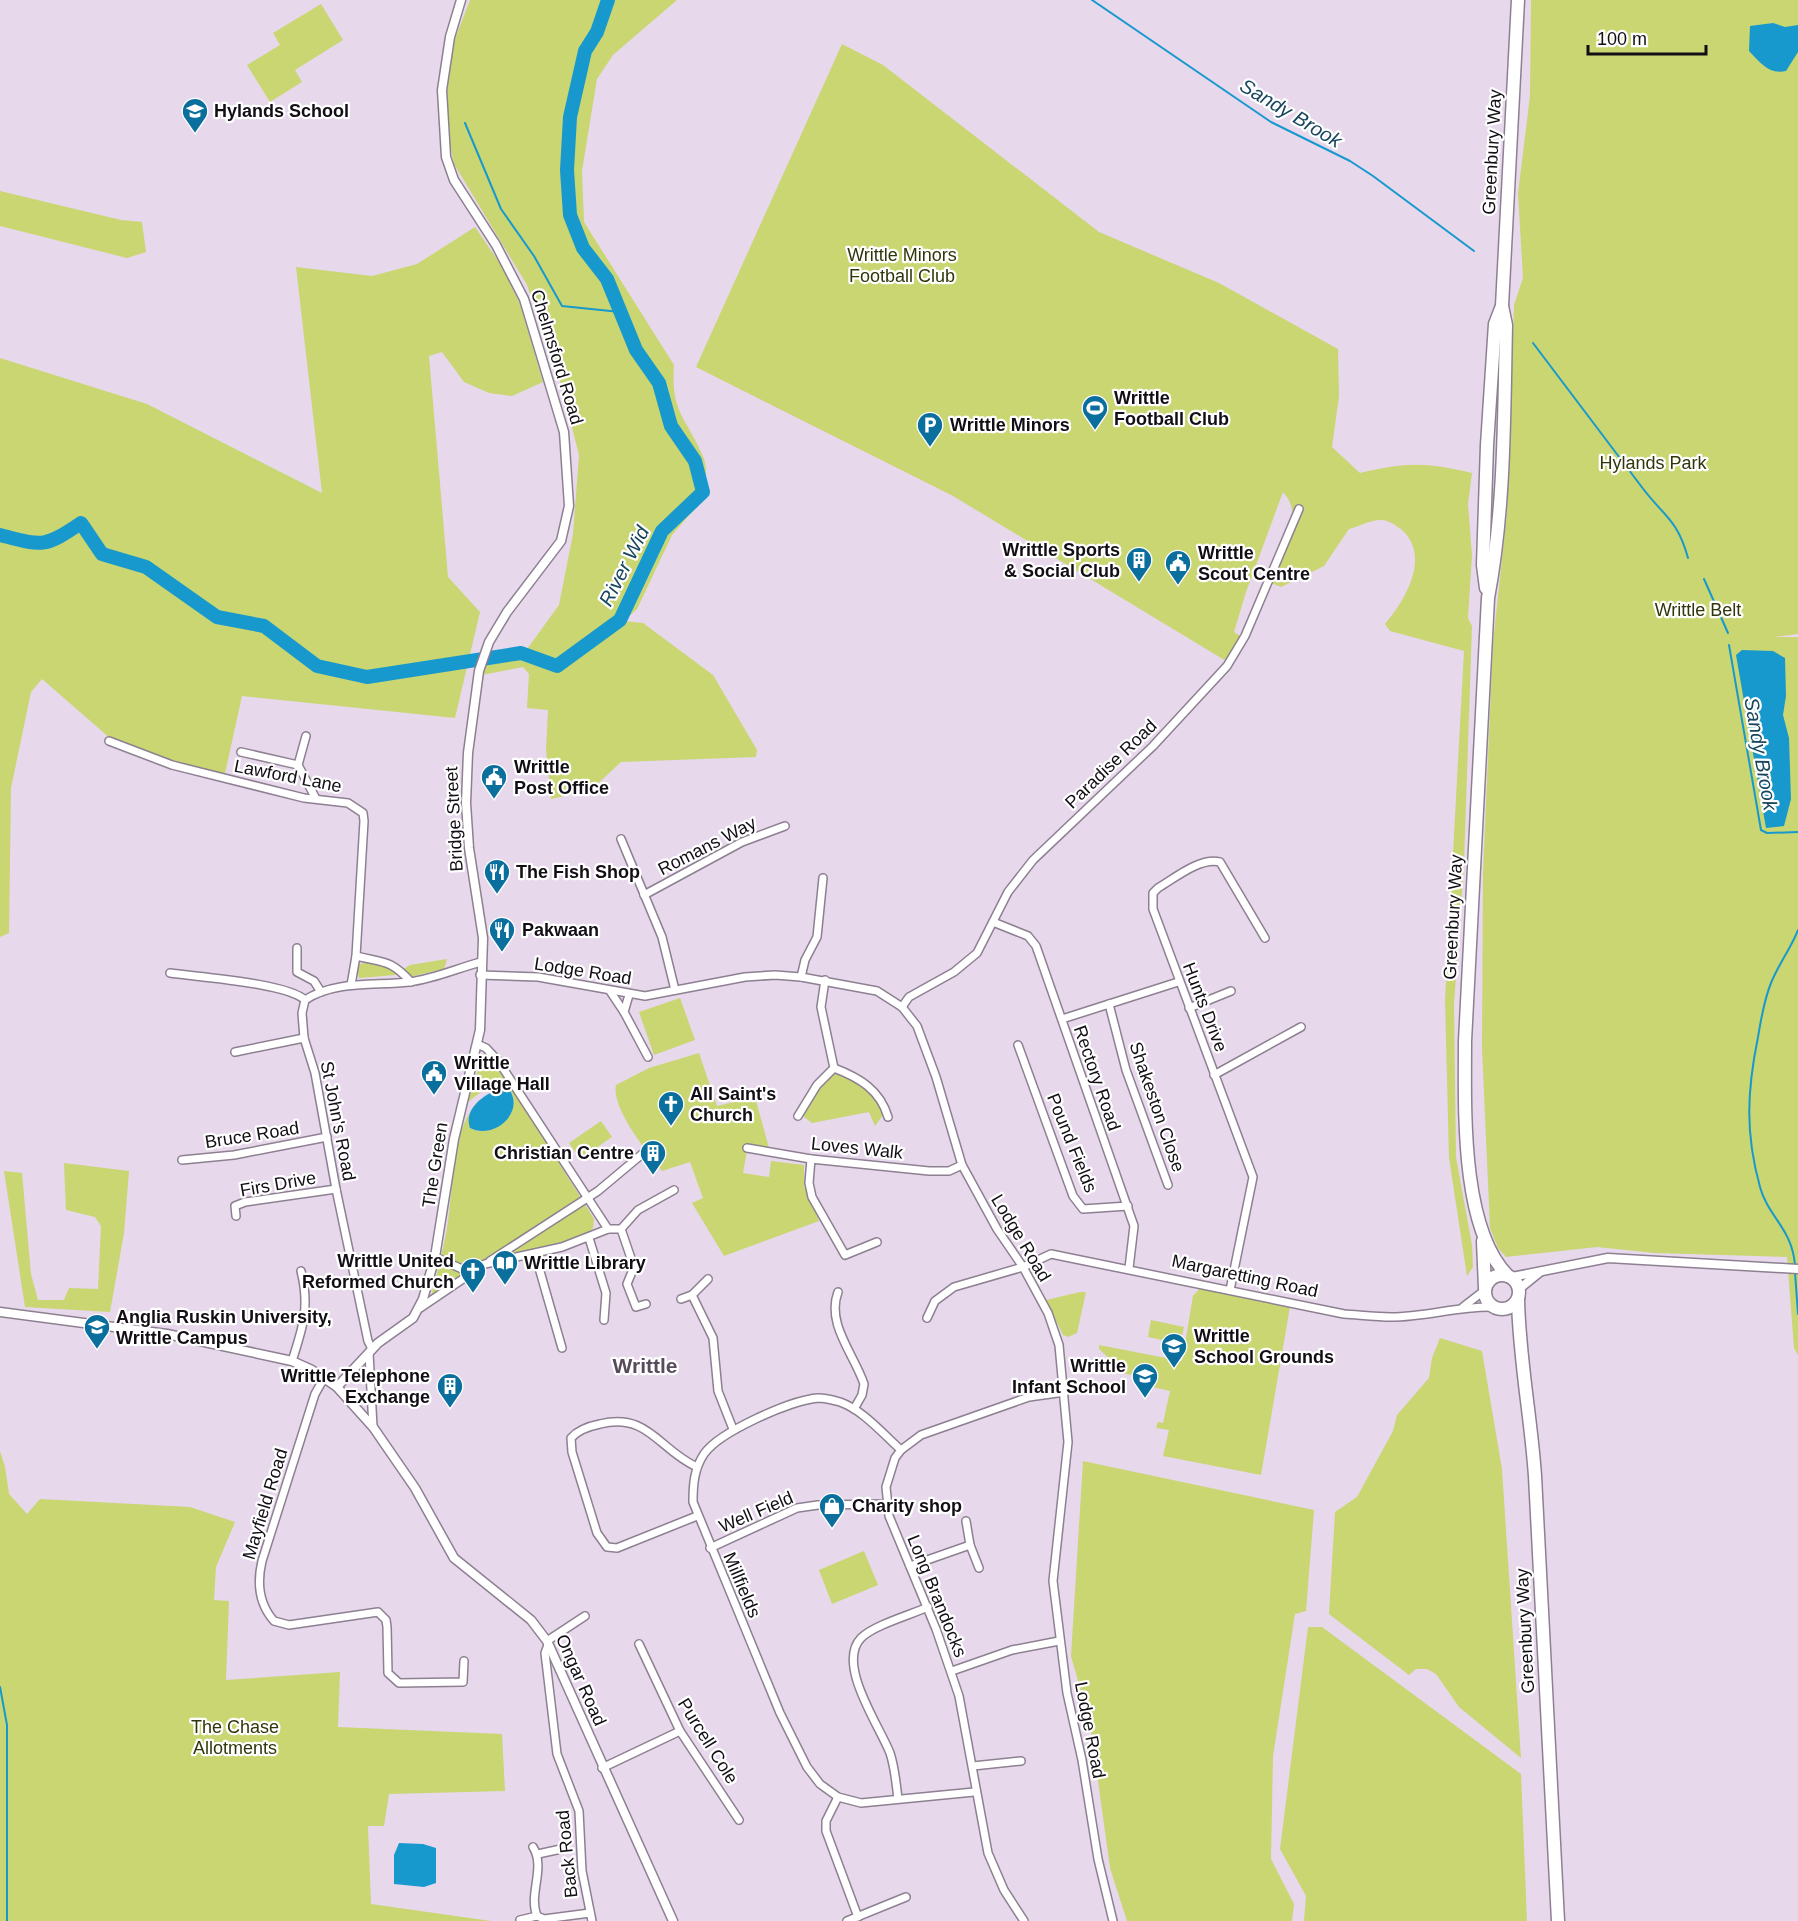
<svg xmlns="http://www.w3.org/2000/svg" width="1798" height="1921" font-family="Helvetica,sans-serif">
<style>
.green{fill:#c9d671}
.water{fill:#1899ce}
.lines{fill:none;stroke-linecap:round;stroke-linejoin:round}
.stream{stroke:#1899ce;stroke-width:2}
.river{stroke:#1899ce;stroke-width:14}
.minor-casing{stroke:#8d8091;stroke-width:10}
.tertiary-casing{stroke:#8d8091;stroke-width:11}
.trunk-casing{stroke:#8d8091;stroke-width:15}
.minor{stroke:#fff;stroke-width:7}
.tertiary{stroke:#fff;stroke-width:8}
.trunk{stroke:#fff;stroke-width:12}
.labels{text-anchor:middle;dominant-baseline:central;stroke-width:4.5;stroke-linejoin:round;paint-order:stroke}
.poi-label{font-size:18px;font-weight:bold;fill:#130e15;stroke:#fff;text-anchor:start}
.street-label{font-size:18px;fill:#130e15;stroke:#fff}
.park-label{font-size:18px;fill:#31360a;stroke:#fff}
.water-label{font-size:20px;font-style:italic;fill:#17465d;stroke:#fff}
.quarter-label{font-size:21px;font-weight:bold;fill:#584c5c;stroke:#fff}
</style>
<rect width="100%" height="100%" fill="#e7d8ec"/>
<!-- green -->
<g class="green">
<path d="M470 0H677L613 55 597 79 582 171 584 222 674 365C670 414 688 419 704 459 708 469 705 485 705 497L672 535 637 609 624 621 643 623 713 675 757 750 756 757 621 762 591 790 551 799 546 750 548 710 527 708 529 674 523 667 482 675 487 661 522 656 559 605 573 534 579 455 559 376 527 285 454 164 446 126 447 92 453 44Z"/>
<path d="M1531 0H1798V634L1773 637H1798V1355L1794 1348 1787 1257 1655 1253 1597 1247 1506 1257 1498 1248 1490 1228 1482 1048 1483 873 1493 643 1507 513 1514 305 1523 278 1518 193 1530 96Z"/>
<path d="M321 4 343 40 295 70 302 82 270 102 247 65 280 45 273 33Z"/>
<path d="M842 44 883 65 1099 232 1219 283 1338 349 1339 396 1332 447 1360 473C1406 462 1426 462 1472 473L1468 504 1472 555 1468 618 1472 626 1464 863 1454 1005 1456 1157 1472 1245 1473 1267 1467 1276 1449 1158 1445 1000 1464 651 1390 631 1385 624C1405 600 1432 556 1401 529 1395 525 1388 519 1380 520 1370 520 1358 527 1349 529L1324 566 1281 587 1269 582C1280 556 1307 517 1283 492L1246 592 1234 632 1240 636 1226 661 953 496 696 367Z"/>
<path d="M0 191 121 220 142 222 146 252 127 258 0 226Z"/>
<path d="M475 227 501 265 520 304 543 382 512 396 489 393 464 382 442 352 429 356 448 577 480 612 455 718 242 696 224 778 111 739 42 679 31 692 11 788 9 933 0 937V358L147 404 322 493 296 267 372 276 417 264Z"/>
<path d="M447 959 444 969 409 977 402 970 410 965Z"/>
<path d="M368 962 382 964 396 972V975L359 978 357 969 360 964Z"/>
<path d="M680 998 695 1040 654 1055 639 1012Z"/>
<path d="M699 1053 717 1106 755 1097 769 1148 748 1145 743 1173 769 1177 771 1161 804 1165V1186L819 1221 724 1256 692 1203 703 1198 690 1162 662 1171C647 1152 611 1108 616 1085L649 1068Z"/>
<path d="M483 1054 490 1057 508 1083 486 1088 468 1102Z"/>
<path d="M838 1073C858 1082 877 1093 883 1115L875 1126 869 1112 812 1123 804 1117C803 1103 823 1075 838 1073Z"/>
<path d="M509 1089 514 1091 594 1219 593 1228 587 1235 502 1258 498 1251 431 1296C437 1274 443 1251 447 1228 453 1194 451 1139 471 1111L470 1128C493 1140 526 1112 509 1089Z"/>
<path d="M601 1121 612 1137 580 1159 569 1143Z"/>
<path d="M64 1163 129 1171 124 1233 110 1312 25 1307 4 1171 22 1173 31 1274 38 1300H64L69 1288 98 1289 101 1226 95 1217 66 1210Z"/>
<path d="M1200 1288 1290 1307 1261 1475 1163 1456 1169 1430 1156 1428 1158 1422 1163 1423 1170 1391 1152 1387 1153 1379 1111 1371 1112 1361 1099 1349V1345L1182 1361 1193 1296Z"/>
<path d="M1080 1292H1086L1077 1333 1068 1337 1063 1335 1046 1300Z"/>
<path d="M1151 1320 1184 1327 1180 1344 1148 1337Z"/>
<path d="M1440 1338 1482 1351 1502 1469 1521 1758 1459 1707 1436 1674 1427 1669H1416L1409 1675 1329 1614 1335 1512 1357 1497 1393 1431 1397 1415 1429 1378 1432 1358Z"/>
<path d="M0 1451 5 1467 9 1494 27 1514 40 1499 190 1507 235 1522 216 1567 214 1600 229 1601 226 1680 340 1672 338 1727 502 1734 505 1791 389 1794 384 1826H368L371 1904 491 1921H0Z"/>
<path d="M1083 1461 1314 1510 1306 1611 1295 1614 1273 1756 1271 1859 1294 1904 1292 1921H1127L1110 1868 1090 1723 1071 1656Z"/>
<path d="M864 1551 878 1585 832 1604 819 1570Z"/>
<path d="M1308 1627H1322L1521 1774 1527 1921H1304L1306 1896 1280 1849Z"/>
</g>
<!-- water -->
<g class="water">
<path d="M1773 23 1785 27 1798 25V52L1786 71C1769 75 1761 63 1749 51L1750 26Z"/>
<path d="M1742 650 1773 651 1785 658 1786 696 1783 715 1789 738 1791 799 1784 826 1766 828 1736 655Z"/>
<path d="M500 1089H509C526 1113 493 1140 470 1128 463 1109 484 1094 500 1089Z"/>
<path d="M399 1843 423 1844 436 1848V1883L424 1887 394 1884V1855Z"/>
</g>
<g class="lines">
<!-- stream -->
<g class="stream">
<path d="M1092 0 1271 122 1350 161 1373 176 1474 251"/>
<path d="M465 123 501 209 534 256 562 306 620 312"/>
<path d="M1533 343C1569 390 1605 438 1641 486 1663 516 1677 518 1688 558"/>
<path d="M1704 579 1728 633"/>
<path d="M1729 645 1761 830 1767 833 1798 832"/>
<path d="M1795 1265C1792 1228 1768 1217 1760 1187 1745 1133 1747 1091 1758 1037 1761 1019 1764 1000 1771 983 1778 965 1791 948 1798 930"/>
<path d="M1795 1272 1798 1314"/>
<path d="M0 1687 7 1725V1921"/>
</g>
<!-- river -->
<path class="river" d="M0 535C43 546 44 548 81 523L102 554 146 567 217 617 264 626 317 666 367 677 521 653 557 666 620 620 662 531 703 492 695 461 671 426 659 383 636 350 607 279 583 248 570 215 567 170 570 117 585 51 597 32 608 0"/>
<!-- minor casing -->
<g class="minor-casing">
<g id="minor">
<path d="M306 736 298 765 315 797"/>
<path d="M109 741 172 765 304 798 348 803 363 813 364 821 356 956 351 985"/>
<path d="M241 752 298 765"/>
<path d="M621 839 662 937 675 990"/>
<path d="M644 895 742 842 785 826"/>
<path d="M993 922 1028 936 1036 946 1134 1226 1129 1268"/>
<path d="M297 948V972L314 981 321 992"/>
<path d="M356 956C384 963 390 959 411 982"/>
<path d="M170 973C198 977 287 983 305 1000"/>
<path d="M480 975 538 977 645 996 745 977 775 975 801 977 877 991 902 1007 917 1026 936 1077 962 1165 997 1229 1023 1267 1048 1313 1059 1345 1068 1442 1053 1581 1067 1693 1082 1760 1098 1859 1113 1921"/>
<path d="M801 977 805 960 817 937 823 878"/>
<path d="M825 980 821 1007 834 1068"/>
<path d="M610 991 624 1012"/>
<path d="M629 995 624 1012 648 1057"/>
<path d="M305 1000 302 1013 304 1038 315 1073 336 1189 368 1341 372 1349"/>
<path d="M305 1000C335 980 376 986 409 982 434 979 458 968 481 962"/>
<path d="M1109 1004 1126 1070 1168 1185"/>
<path d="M902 1007 909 997 954 972 977 953 1008 892 1033 860 1153 746 1227 666 1245 636 1299 509"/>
<path d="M1189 1008 1231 991"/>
<path d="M1062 1019 1178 982"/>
<path d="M477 1044 486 1048 499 1062 608 1229"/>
<path d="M1018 1045 1073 1196 1083 1209 1128 1206"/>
<path d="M235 1052 304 1038"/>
<path d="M1214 1075 1301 1027"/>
<path d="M798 1116 817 1085 834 1068C860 1078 880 1090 888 1117"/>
<path d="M747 1148 811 1159 929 1171H949L962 1165"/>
<path d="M811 1159 809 1183 812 1197 845 1255 877 1242"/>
<path d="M182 1160 234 1155 327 1137"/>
<path d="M236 1216 235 1206 245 1202 336 1189"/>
<path d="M621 1229 638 1210 674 1190"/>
<path d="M589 1238 606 1293 604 1320"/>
<path d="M535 1254 562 1348"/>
<path d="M435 1257 471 1273"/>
<path d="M490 1261 598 1191 647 1150"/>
<path d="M708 1279 692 1295 713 1338 718 1391 733 1429"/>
<path d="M1230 1290 1253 1177 1153 909V893L1158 888C1175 878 1200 857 1220 862L1265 938"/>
<path d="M838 1292C826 1324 854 1354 864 1384L862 1395 854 1409"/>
<path d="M681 1299 692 1295"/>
<path d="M1463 1307 1485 1290"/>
<path d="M420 1308 485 1264 562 1247 608 1229H621L634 1267 627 1284 636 1307 646 1304"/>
<path d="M927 1318 935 1301 954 1287 1023 1267 1051 1254 1344 1314C1360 1315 1376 1317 1391 1317 1426 1317 1458 1306 1493 1307"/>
<path d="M369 1353 373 1427"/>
<path d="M292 1361C303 1327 310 1307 301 1271"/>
<path d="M324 1378 315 1394 262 1561C257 1582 259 1604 274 1621L289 1625 378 1612 386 1620 387 1627 388 1673 399 1683 463 1682 464 1661"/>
<path d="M901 1450C883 1434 863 1410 840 1402 833 1400 825 1398 818 1398 791 1400 719 1432 704 1454 694 1469 693 1485 693 1502L780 1713 807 1767 820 1784 838 1797 861 1803 974 1792"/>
<path d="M697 1467C659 1450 648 1412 600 1424 590 1426 578 1430 571 1438L572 1452 597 1533 607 1547 617 1548 697 1516"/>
<path d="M970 1545 979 1568"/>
<path d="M710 1548 797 1508 818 1505 886 1504"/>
<path d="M910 1566 970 1545 966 1521"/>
<path d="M547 1641 585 1616"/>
<path d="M639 1644 680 1731 739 1820"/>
<path d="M548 1645 545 1653 557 1754 579 1811 582 1871 592 1921"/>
<path d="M952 1671 1012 1650 1059 1641"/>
<path d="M973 1766 1021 1761"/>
<path d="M602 1768 680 1731"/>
<path d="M838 1797 826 1821V1831L858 1917"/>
<path d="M898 1799C896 1783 895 1768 890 1753 879 1725 836 1664 861 1638 874 1625 910 1615 928 1607"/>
<path d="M533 1847C546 1868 528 1894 537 1916L544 1919 590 1913"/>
<path d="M538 1854 561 1849"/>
<path d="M520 1920 537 1916"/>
<path d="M847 1921 906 1897"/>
<path d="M1024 1921 1004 1890 988 1853 959 1696 936 1629 889 1516 886 1487 895 1458 901 1450 921 1435 1029 1397 1065 1392"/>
</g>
</g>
<!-- tertiary casing -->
<g class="tertiary-casing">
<g id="tertiary">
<path d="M1512 1277 1608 1258 1798 1269"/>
<path d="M1519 1289 1540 1272"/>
<path d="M0 1312 167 1334 292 1361 312 1370 337 1387 373 1427 415 1488 454 1558 531 1620 547 1641 673 1921"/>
<path d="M337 1387 378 1343 413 1318 423 1299 435 1257 454 1139 480 1030 483 938 469 848 466 803 468 753 479 671 489 642 507 612 561 541 569 506 564 432 524 299 496 245 454 180 446 157 442 90 450 37 461 0"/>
</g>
</g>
<!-- trunk casing -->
<g class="trunk-casing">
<g id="trunk">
<path d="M1502 306 1506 325C1504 416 1505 508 1488 598L1465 1041C1465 1106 1460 1228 1508 1276"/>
<path d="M1486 588 1483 565 1487 445 1495 324 1502 306 1518 0"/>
<path d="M1483 1241 1485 1288"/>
<circle cx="1502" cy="1292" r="17"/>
<path d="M1518 1299C1519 1358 1531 1417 1535 1476L1558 1921"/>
</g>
</g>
<!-- minor -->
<use href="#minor" class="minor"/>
<!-- tertiary -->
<use href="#tertiary" class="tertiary"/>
<!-- trunk -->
<use href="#trunk" class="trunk"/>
</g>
<!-- icons -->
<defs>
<g id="school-pin" transform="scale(1.35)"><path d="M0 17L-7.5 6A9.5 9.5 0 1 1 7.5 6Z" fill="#0b6f9d" stroke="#fff"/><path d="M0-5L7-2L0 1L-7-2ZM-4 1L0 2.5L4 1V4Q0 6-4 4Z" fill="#fff"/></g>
<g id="stadium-pin" transform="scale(1.35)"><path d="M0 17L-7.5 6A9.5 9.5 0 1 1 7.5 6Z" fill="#0b6f9d" stroke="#fff"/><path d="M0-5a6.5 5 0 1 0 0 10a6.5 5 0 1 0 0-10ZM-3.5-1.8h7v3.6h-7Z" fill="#fff"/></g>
<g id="parking-pin" transform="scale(1.35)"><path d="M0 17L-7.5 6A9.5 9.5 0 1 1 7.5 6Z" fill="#0b6f9d" stroke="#fff"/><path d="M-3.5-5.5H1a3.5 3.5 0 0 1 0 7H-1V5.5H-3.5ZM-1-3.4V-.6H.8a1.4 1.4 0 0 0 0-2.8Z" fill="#fff"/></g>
<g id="building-pin" transform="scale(1.35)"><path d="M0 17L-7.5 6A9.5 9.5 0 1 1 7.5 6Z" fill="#0b6f9d" stroke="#fff"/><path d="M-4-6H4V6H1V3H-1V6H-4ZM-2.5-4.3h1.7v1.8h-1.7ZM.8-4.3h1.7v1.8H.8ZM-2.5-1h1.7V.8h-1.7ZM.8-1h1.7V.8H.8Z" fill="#fff"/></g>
<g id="civic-pin" transform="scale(1.35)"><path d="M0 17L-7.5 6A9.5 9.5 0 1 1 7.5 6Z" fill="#0b6f9d" stroke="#fff"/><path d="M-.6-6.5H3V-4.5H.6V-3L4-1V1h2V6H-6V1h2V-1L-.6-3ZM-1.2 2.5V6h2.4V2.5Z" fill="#fff"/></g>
<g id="restaurant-pin" transform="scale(1.35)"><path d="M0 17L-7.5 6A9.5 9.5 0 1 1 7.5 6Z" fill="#0b6f9d" stroke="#fff"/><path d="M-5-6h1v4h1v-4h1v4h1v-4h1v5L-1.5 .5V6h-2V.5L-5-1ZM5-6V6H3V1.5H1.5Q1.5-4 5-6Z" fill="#fff"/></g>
<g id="church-pin" transform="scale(1.35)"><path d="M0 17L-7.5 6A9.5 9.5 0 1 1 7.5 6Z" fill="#0b6f9d" stroke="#fff"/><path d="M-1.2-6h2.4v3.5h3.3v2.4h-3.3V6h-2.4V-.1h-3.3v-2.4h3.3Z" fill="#fff"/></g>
<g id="library-pin" transform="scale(1.35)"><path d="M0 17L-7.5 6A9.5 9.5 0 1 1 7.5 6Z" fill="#0b6f9d" stroke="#fff"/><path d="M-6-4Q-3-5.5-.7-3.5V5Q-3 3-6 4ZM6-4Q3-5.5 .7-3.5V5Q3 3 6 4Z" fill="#fff"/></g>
<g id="university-pin" transform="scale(1.35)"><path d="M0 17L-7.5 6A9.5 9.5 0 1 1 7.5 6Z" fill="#0b6f9d" stroke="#fff"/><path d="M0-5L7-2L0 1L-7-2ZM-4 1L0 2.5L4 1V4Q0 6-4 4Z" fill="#fff"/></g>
<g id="shop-pin" transform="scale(1.35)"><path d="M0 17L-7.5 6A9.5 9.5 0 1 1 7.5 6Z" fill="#0b6f9d" stroke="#fff"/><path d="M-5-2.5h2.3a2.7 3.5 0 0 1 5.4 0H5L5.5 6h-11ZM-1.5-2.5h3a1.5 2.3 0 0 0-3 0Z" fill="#fff"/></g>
</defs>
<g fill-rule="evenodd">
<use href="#school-pin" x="195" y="111"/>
<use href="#stadium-pin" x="1095" y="408"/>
<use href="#parking-pin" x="930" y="425"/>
<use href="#building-pin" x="1139" y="560"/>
<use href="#civic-pin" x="1178" y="563"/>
<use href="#civic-pin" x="494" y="777"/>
<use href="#restaurant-pin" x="497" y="872"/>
<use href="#restaurant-pin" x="502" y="930"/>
<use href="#civic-pin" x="434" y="1073"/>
<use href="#church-pin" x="671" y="1104"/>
<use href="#building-pin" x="653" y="1153"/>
<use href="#library-pin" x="505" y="1263"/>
<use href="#church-pin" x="473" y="1271"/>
<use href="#university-pin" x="97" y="1327"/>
<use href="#school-pin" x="1174" y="1346"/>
<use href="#school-pin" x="1145" y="1376"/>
<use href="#building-pin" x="450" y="1386"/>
<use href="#shop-pin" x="832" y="1506"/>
</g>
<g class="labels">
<!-- poi labels -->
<g class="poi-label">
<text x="214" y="111">Hylands School</text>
<text x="1114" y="398">Writtle<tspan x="1114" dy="21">Football Club</tspan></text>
<text x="950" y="425">Writtle Minors</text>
<text x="1120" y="550" text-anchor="end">Writtle Sports<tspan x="1120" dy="21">&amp; Social Club</tspan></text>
<text x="1198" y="553">Writtle<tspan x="1198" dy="21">Scout Centre</tspan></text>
<text x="514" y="767">Writtle<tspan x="514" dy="21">Post Office</tspan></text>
<text x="516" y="872">The Fish Shop</text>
<text x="522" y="930">Pakwaan</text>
<text x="454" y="1063">Writtle<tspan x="454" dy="21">Village Hall</tspan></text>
<text x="690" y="1094">All Saint's<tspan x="690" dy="21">Church</tspan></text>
<text x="634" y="1153" text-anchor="end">Christian Centre</text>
<text x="454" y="1261" text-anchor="end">Writtle United<tspan x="454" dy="21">Reformed Church</tspan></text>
<text x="524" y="1263">Writtle Library</text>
<text x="116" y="1317">Anglia Ruskin University,<tspan x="116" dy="21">Writtle Campus</tspan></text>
<text x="1194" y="1336">Writtle<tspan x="1194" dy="21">School Grounds</tspan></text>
<text x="1126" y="1366" text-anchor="end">Writtle<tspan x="1126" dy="21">Infant School</tspan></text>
<text x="430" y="1376" text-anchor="end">Writtle Telephone<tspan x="430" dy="21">Exchange</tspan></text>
<text x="852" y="1506">Charity shop</text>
</g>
<!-- street labels -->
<g class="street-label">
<text transform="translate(1492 152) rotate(-87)">Greenbury Way</text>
<text transform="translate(557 357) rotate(73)">Chelmsford Road</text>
<text transform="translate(1111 764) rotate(-44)">Paradise Road</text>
<text transform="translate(288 776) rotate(11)">Lawford Lane</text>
<text transform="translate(454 819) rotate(-93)">Bridge Street</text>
<text transform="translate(707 846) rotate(-27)">Romans Way</text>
<text transform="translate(1453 917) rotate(-87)">Greenbury Way</text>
<text transform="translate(583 971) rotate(9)">Lodge Road</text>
<text transform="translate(1205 1007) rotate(69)">Hunts Drive</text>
<text transform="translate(1097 1078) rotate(71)">Rectory Road</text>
<text transform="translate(1157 1107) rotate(71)">Shakeston Close</text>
<text transform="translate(338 1121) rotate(79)">St John's Road</text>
<text transform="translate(252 1135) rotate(-9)">Bruce Road</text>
<text transform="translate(1072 1143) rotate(68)">Pound Fields</text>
<text transform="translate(857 1148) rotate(6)">Loves Walk</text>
<text transform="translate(435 1165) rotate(-81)">The Green</text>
<text transform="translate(278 1184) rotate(-10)">Firs Drive</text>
<text transform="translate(1021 1238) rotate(59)">Lodge Road</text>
<text transform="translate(1245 1276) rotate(12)">Margaretting Road</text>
<text transform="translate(265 1504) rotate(-73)">Mayfield Road</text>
<text transform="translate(756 1512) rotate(-23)">Well Field</text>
<text transform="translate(742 1585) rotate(67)">Millfields</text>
<text transform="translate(937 1596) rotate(68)">Long Brandocks</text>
<text transform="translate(1525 1631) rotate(-93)">Greenbury Way</text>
<text transform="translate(581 1680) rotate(66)">Ongar Road</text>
<text transform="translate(1090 1730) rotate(79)">Lodge Road</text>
<text transform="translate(708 1741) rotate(58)">Purcell Cole</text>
<text transform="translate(567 1854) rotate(-96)">Back Road</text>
</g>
<!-- park labels -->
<g class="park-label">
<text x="902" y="255">Writtle Minors<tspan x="902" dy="21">Football Club</tspan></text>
<text x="1653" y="463">Hylands Park</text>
<text x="1698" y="610">Writtle Belt</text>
<text x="235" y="1727">The Chase<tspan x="235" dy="21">Allotments</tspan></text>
</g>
<!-- water labels -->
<g class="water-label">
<text transform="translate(1291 113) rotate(31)">Sandy Brook</text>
<text transform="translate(624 566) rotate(-63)">River Wid</text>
<text transform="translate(1761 754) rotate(80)">Sandy Brook</text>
</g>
<!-- quarter labels -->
<g class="quarter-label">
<text x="645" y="1365">Writtle</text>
</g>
</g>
<!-- scale -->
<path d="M1588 45v9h118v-9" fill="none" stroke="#130e15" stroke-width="3"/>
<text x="1597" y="45" font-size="18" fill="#130e15" stroke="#ffffff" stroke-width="4.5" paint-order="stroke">100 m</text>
</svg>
